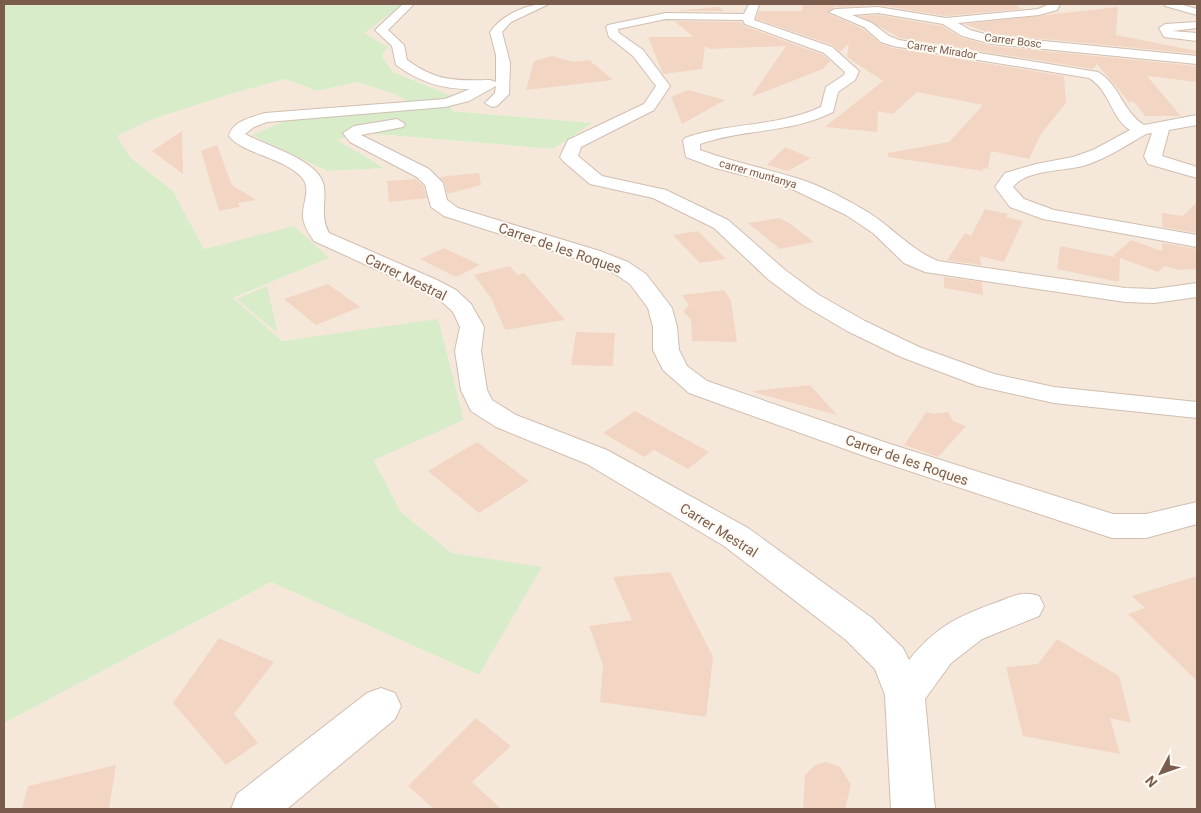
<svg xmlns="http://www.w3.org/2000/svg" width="1201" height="813" font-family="Roboto,sans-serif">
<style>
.residential{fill:#f5e8da}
.green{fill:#d8ecc9}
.building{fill:#f3d5c3}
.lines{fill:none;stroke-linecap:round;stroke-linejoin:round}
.street-casing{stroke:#d1beb0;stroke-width:2}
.street{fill:#fff;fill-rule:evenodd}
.labels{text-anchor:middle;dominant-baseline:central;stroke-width:4;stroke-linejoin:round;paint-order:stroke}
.far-street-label{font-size:11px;fill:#7a5c4d;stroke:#fffaf3}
.street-label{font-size:14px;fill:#7a5c4d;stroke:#fffaf3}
</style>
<rect width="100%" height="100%" fill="#fdf6ec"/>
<!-- residential -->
<path class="residential" d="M401 4H1197V809H4V723L271 582 479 675 541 568 452 553 401 512 374 459 464 420 438 320 282 341 232 299 328 258 294 227 204 249 173 191 131 158 117 136 153 119 231 94 285 79 317 91 357 82 394 94 412 102 253 135 327 171 384 167 336 140 364 133 553 149 591 123 452 111 450 95 393 72 382 56 388 47 363 33 397 9Z"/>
<!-- green -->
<g class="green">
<path d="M4 4H401L397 9 364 33 388 47 382 56 393 72 450 95 452 111 592 123 553 149 364 133 337 140 385 168 327 171 252 135 287 120 412 103 394 94 357 82 317 91 285 79 231 94 153 119 117 136 131 158 173 191 204 249 294 226 329 258 233 298 282 341 438 319 464 420 374 460 401 512 452 553 542 567 479 675 271 582 4 723Z"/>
<path d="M267 286 277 330 276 332 237 299Z"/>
</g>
<!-- building -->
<g class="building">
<path d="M803 4H1015L1021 9 946 16 878 5 835 7 827 13 863 29 880 43 892 48 1064 76 1066 103 1041 134 1029 159 991 151 988 169 983 168V171L888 157V153L949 142 983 105 917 92 893 114 878 111 877 132 825 127 883 81 847 57 849 43 840 52 833 45 756 19 759 11H802Z"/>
<path d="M719 7 725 11H743H674Z"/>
<path d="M1118 7 1116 35 1197 51V54L992 34 964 24Z"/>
<path d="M878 15 942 26 962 38 992 46 1197 66V82L1147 76 1181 116H1145L1134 102H1129L1097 64 1093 69 900 38 860 16Z"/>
<path d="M674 21 742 22 744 26 823 55 830 61 823 69 751 97 786 46 710 49 705 46 702 69 663 74 648 37H694Z"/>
<path d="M552 56 573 62 589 60 613 80 526 90 534 61Z"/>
<path d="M688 90 725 100 682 124 671 97Z"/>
<path d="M182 131 183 174 152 151Z"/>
<path d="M217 145 232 185 256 200 238 203 240 207 219 211 201 151Z"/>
<path d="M785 147 811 158 788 171 767 165Z"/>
<path d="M479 173 481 185 447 194 445 183 439 177Z"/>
<path d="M416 179 423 186 427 198 389 202 387 181Z"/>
<path d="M1197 202V233L1162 227V213L1183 216Z"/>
<path d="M985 209 1008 214 1006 217 1023 221 1004 262 980 256 981 265 947 260 965 233 971 236Z"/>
<path d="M779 218 789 223 814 242 780 249 748 223Z"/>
<path d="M698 231 726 259 700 263 673 235Z"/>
<path d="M1131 240 1162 251V243L1197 249V269L1178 270 1165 266 1158 272 1120 258 1119 282 1057 269 1060 246 1119 258 1113 256Z"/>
<path d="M444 248 480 265 456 277 420 259Z"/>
<path d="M510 266 517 275 524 273 565 320 505 330 491 298 474 275Z"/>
<path d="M944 277 982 282 983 295 944 288Z"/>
<path d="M328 284 360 307 316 325 284 299Z"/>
<path d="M724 290 731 301 737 342 692 341 691 320 683 311 689 305 682 295Z"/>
<path d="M576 332 615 333 613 366 571 365Z"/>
<path d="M810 385 837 415 753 392V391Z"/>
<path d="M635 411 709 452 688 469 654 450 644 457 603 433Z"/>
<path d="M926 412 933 414 948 412 953 421 966 426 938 457 904 445Z"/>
<path d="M477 442 529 481 479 513 428 471Z"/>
<path d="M670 572 713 657 706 717 600 702 603 665 589 626 632 620 613 577Z"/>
<path d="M1197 576V681L1128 614 1145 608 1132 596Z"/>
<path d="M219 638 274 662 234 714 258 743 226 765 173 703Z"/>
<path d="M1057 639 1119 676 1131 723 1110 718 1120 754 1023 736 1006 667 1038 664Z"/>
<path d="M476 718 511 746 472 782 501 809H434L408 786Z"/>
<path d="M826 762 840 767 851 785 845 809H803L805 775 815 765Z"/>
<path d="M116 765 109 809H22L28 786Z"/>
</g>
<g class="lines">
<!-- street casing -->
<g class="street-casing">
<g id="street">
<path d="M403 4H414L388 30 404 45 407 60C436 81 455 81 490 80L496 82V55L490 32C503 14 528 3 549 4L511 22 502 32 510 63 509 94 497 106 492 107 485 103 495 93 496 86 469 101 445 107 267 122 254 127 245 134C266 146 321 160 324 187 326 204 320 217 329 233L437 280 456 290 471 304 484 327 481 351 487 390 492 400 516 415 607 450 748 528 872 618 903 648 909 660C936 627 956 617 995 603 1011 597 1022 590 1039 596L1044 606 1039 616 982 639 951 663 925 699 935 809H891L885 695 875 669 846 640 724 546 587 464 496 427 471 411 461 390 455 351 460 327 453 312 440 300 421 290 314 241C309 234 304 226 303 217 302 205 311 189 303 179 287 158 242 154 229 136 232 121 252 117 265 113L445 99 470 89C441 89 420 82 396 65L392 46 375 30Z"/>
<path d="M749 4H759L754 20 832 47 859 71 855 80 838 92 833 112C789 134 745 128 700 144V150C732 162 764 168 796 178 817 184 840 196 859 207 888 222 908 249 938 261L1125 288 1154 289 1197 283V297L1154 303 1125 302 925 272 904 263 873 233 846 215 815 200 786 186 715 168 686 157 683 141 685 138C730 122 778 127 821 107L826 87 844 75 845 72 824 53 745 24 743 20 666 19 618 29 619 33 643 50 670 86 654 110 581 147 578 156 602 176 666 190 728 220 785 270 819 295 865 321 919 347 994 374 1054 387 1197 402V418L1054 403 978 386 901 357 847 331 803 305 769 280 714 228 653 198 590 184 563 161 560 157 568 140 644 104 656 86 633 56 609 37 606 27 608 25 666 13 744 14Z"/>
<path d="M1050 4H1060L1057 10 1039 15 958 23 970 30 992 36 1197 56V64L992 44 962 36 943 24 878 13 852 15 872 23 889 36 899 40 1098 72C1119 84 1123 112 1144 125L1197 115V125L1169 130 1162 156 1197 167V178L1148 164 1144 156 1152 133 1146 134C1125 146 1106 159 1083 166 1064 171 1025 170 1013 187L1024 199 1054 210 1197 235V247L1043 219 1010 207 995 187 1005 173 1036 164 1073 157 1093 150 1130 130C1111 118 1109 89 1089 78L893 46 881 42 864 27 829 12 835 9 878 7 946 18 1038 9Z"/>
<path d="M1164 4H1180L1197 9V15L1165 6Z"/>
<path d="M1197 22V28L1172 31 1197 33V41L1164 37 1159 28 1165 24Z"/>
<path d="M397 119 405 124 403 127 361 135 429 169 443 183 447 200 458 208 600 251 628 262 646 274 672 308 677 327 679 350 687 366 707 381 890 444 1113 514H1146L1197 502V524L1146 538H1112L870 458 689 393 663 370 653 350V327L648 308 630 284 612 272 584 261 444 216 431 207 425 185 417 177 350 142 343 133 354 126Z"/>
<path d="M381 688 395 693 401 706 395 719 287 809H231L237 794 367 693Z"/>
</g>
</g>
<!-- street -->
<use href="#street" class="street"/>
</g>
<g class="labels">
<!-- far-street labels -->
<g class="far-street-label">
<text transform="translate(1013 41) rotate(7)">Carrer Bosc</text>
<text transform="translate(942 50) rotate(9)">Carrer Mirador</text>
<text transform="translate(758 174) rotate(16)">carrer muntanya</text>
</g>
<!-- street labels -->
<g class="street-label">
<text transform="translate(560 248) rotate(19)">Carrer de les Roques</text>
<text transform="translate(406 277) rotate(26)">Carrer Mestral</text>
<text transform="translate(907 460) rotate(19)">Carrer de les Roques</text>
<text transform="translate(719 530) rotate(32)">Carrer Mestral</text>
</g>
</g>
<!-- border -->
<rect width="1201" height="813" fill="none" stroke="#7a5c4d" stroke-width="10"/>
<!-- north arrow -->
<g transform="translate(1161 773) rotate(229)" stroke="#fffaf3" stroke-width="4" paint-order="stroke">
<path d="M0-4L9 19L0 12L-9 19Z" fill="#7a5c4d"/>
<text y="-8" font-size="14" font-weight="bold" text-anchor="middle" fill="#7a5c4d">N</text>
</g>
</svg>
